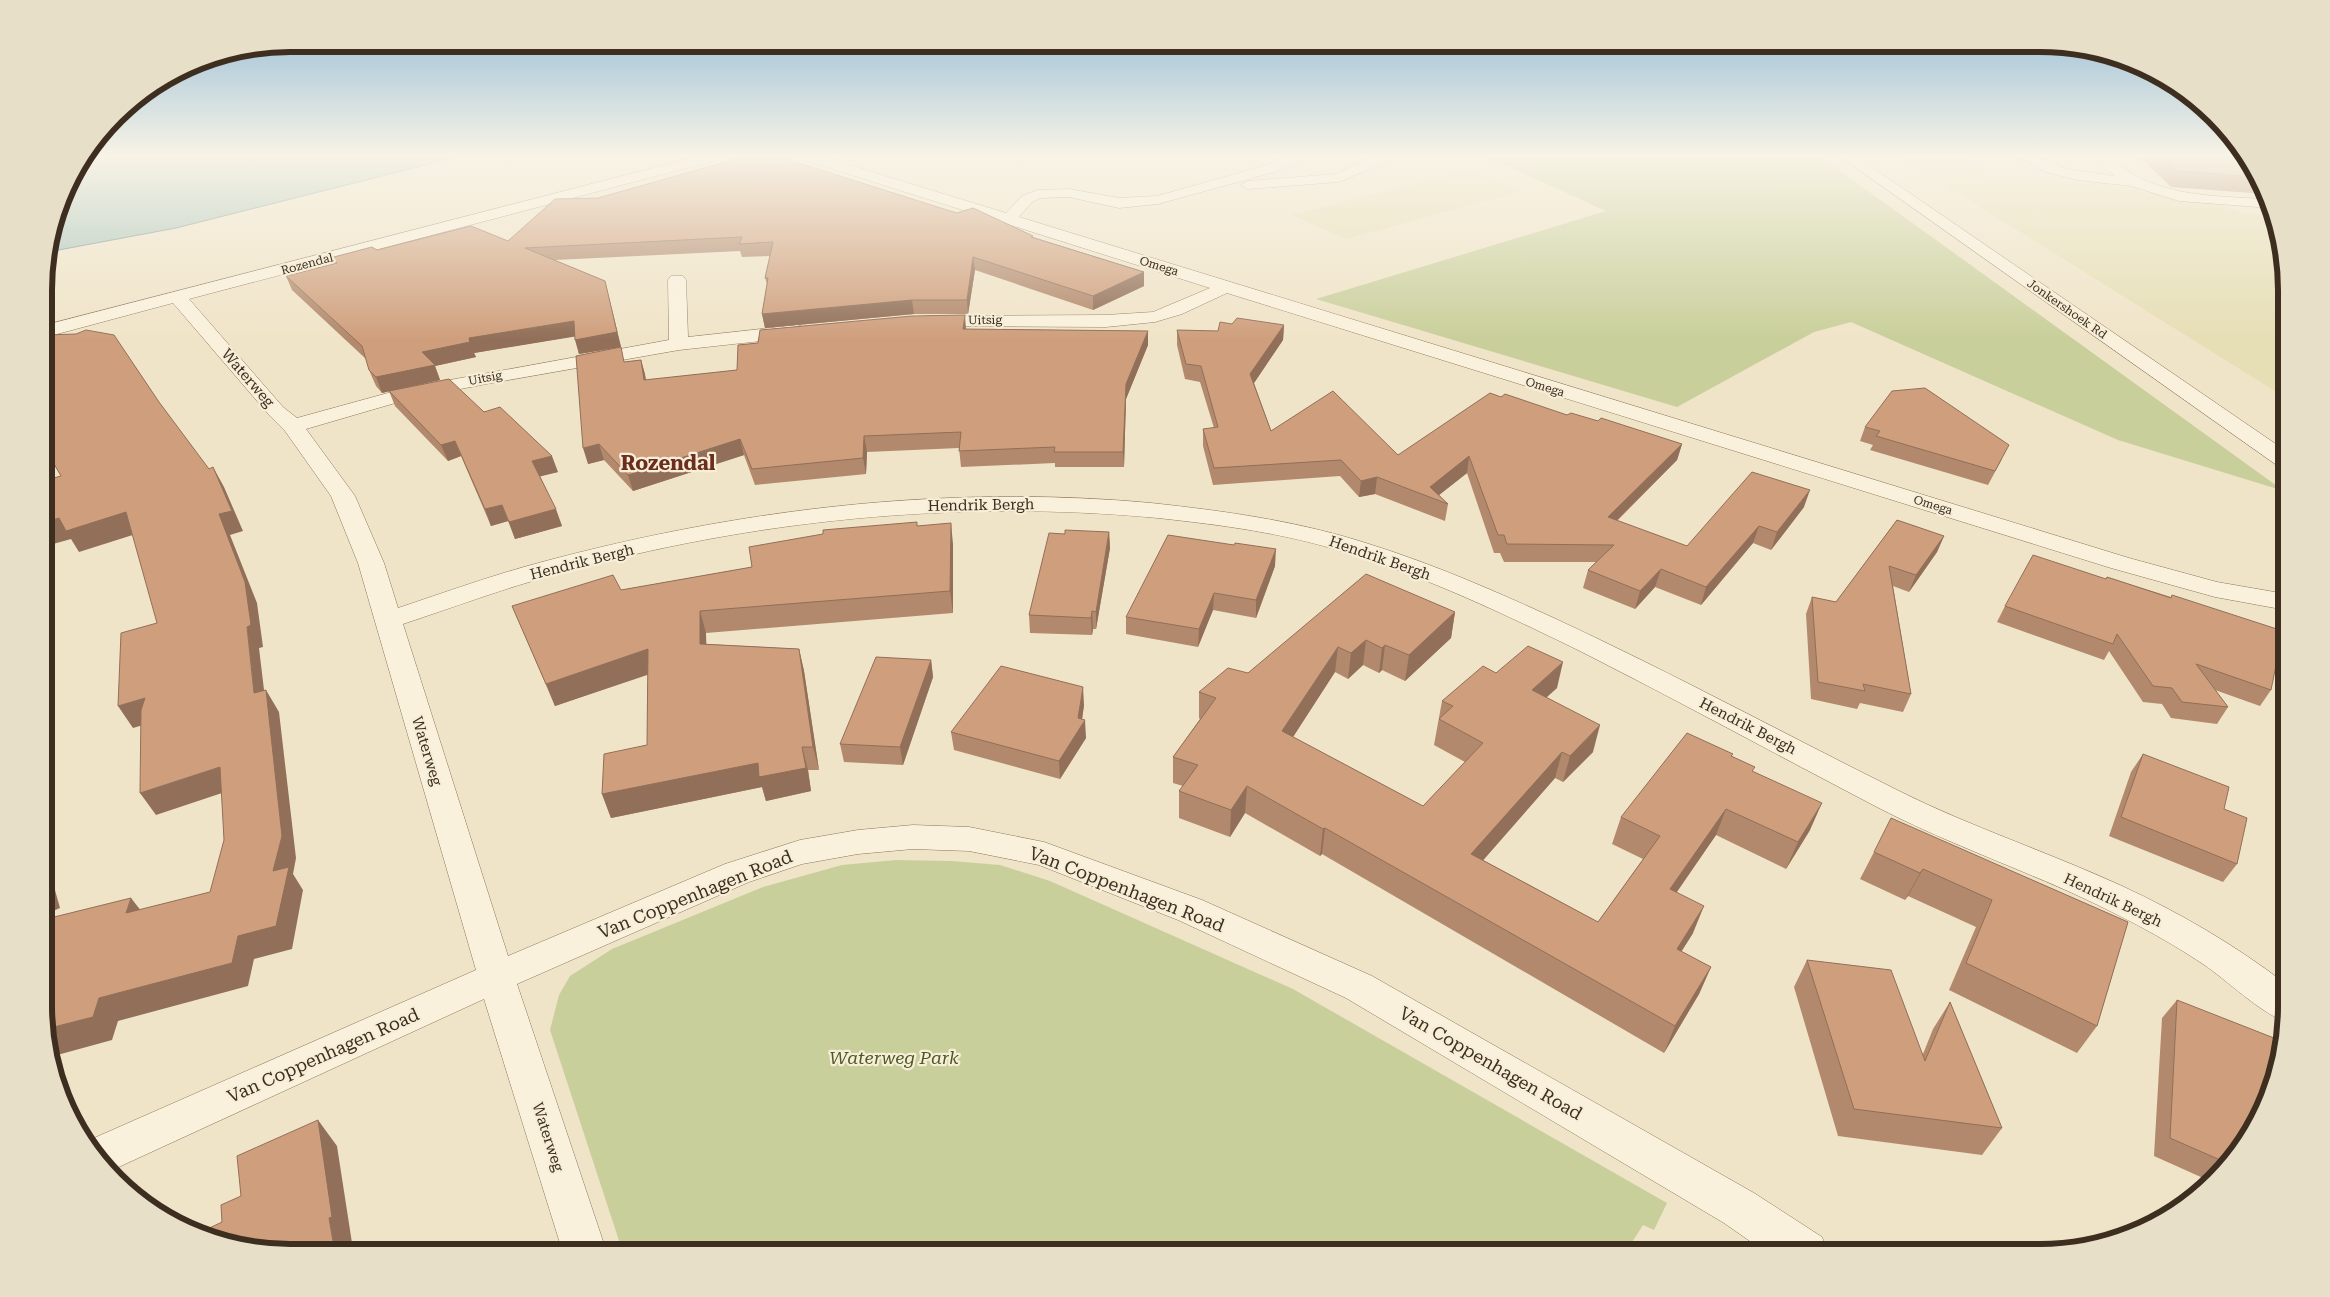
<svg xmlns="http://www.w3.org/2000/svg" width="2330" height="1297" font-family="'Roboto Serif',serif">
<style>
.farmland{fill:#e6deb5}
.green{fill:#c9cf9b}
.water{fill:#a9c4bc;stroke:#6f938a}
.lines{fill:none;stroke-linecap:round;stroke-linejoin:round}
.minor-casing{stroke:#8d765c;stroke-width:1}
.minor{fill:#faf1dc;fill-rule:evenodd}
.wall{fill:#b2896c}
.shaded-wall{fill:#916f58}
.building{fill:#cf9f7d;stroke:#916f58}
.labels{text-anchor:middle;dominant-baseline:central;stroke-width:4.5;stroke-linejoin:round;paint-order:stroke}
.far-street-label{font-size:12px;fill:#3d2e20;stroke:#f7eed8}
.street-label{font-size:15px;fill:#3d2e20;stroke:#f7eed8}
.near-street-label{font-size:18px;fill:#3d2e20;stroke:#f7eed8}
.near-park-label{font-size:18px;font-style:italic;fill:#4d5a26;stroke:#f7eed8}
.district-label{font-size:20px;font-weight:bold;fill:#6b2e1e;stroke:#f7eed8}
.rim{fill:none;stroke:#3d2e20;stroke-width:6}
</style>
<rect width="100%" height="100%" fill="#f0e4c8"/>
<!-- farmland -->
<g class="farmland">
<path d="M1900 157H1971L1988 177 2109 185 2220 205 2245 213 2274 215 2286 274V398Z"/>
<path d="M1472 169 1520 192 1346 239 1292 215Z"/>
</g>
<!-- green -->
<g class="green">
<path d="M1487 157H1821L2284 491 2118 440 1851 322 1814 332 1677 407 1316 299 1606 211Z"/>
<path d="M896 860 952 861 1000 865 1050 881 1293 989 1667 1203 1654 1230 1643 1225 1625 1253H623L550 1030 559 995 570 976 612 949 763 887 842 865Z"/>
</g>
<!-- water -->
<path class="water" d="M106 157H457L176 228 48 252 69 181 83 164Z"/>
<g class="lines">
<!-- minor casing -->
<g class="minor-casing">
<g id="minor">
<path d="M696 157H719L717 160 189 299 283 407 297 418 406 388 669 340 668 280 671 276H683L686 280 688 337 797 325 804 327 806 331 804 335 797 337 679 350 486 384 409 399 306 429 355 496 384 563 398 608C446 592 493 575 542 562 740 509 947 484 1151 503 1225 511 1298 521 1369 544 1433 564 1495 591 1556 619 1672 673 1785 734 1899 791 1971 827 2048 852 2122 886 2180 913 2235 945 2286 984V1022C2259 1012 2228 981 2203 964 2161 936 2116 913 2070 892 2005 863 1938 839 1875 806 1777 755 1679 701 1580 651 1504 614 1427 577 1347 553 1285 533 1222 525 1158 518 957 499 751 520 557 574 505 588 454 607 403 624L508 956 725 864 800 840 858 830 913 825 969 827 1044 842 1202 900 1372 976 1754 1193 1822 1237 1828 1253H1767L1724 1223 1346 998 1178 920 1039 865 969 851 913 849 858 854 802 864 749 882 517 984 607 1253H563L484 999 110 1171 85 1142 476 970 358 563 331 496 285 431 269 415 173 303 46 337V325Z"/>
<path d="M802 157H823L1006 213 1022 196 1037 190 1069 189 1119 198 1157 196 1264 166 1286 157H1305L1303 160 1274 172 1158 204 1119 208 1069 197 1040 198 1032 202 1019 217 2129 558 2217 582 2286 594V610L2215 597 2111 568 1227 293 1182 314 1155 322 1106 327 921 326 918 322 921 318 927 316 1106 315 1153 312 1210 288 804 160Z"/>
<path d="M1374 157H1392L1390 160 1339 182 1248 189 1241 185 1248 181 1336 174Z"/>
<path d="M1841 157H1857L2286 451V468L2278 466Z"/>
<path d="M2019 157H2036L2067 169 2114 176 2094 157H2109C2153 197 2211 196 2267 199L2271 208 2179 201 2131 186 2077 180 2046 172Z"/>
</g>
</g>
<!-- minor -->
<use href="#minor" class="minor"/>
</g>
<!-- wall -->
<g class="wall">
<path d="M2140 157H2246L2265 194 2171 187Z"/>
<path d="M947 210 1144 272V286L1093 310 975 270 968 314H914L765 328 762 314 767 284 765 278 770 256 742 257 740 251 555 260 605 281 621 347 579 354 575 336 474 353 476 357 435 366 440 380 408 387 484 412 558 472 540 476 562 526 515 539 508 521 491 526 461 456 448 461 395 406 389 391 382 393 376 386 369 370 366 359 292 290 286 276 332 264 330 258 377 250Z"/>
<path d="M1232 324 1284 325 1283 340 1254 383 1271 431 1398 455 1501 397 1567 415 1598 421 1682 444 1677 460 1617 521 1687 546 1804 507 1771 550 1753 543 1701 605 1655 587 1635 609 1583 588 1588 570 1596 562H1504L1500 553H1494L1467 473 1439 495 1448 504 1445 521 1375 494 1359 497 1340 476 1213 485 1203 446V429L1214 428 1200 382 1185 379 1177 345V330L1218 331Z"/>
<path d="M966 329 1148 331V345L1126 399 1124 467H1055V463L961 467 959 448 867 452 866 474 755 485 744 455 633 491 604 460 588 464 625 362 641 360 646 380 737 370Z"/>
<path d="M1865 427 2002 459 1988 485 1870 450 1873 445 1860 441Z"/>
<path d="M1897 520 1944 536 1937 552 1909 592 1893 586 1911 694 1903 712 1860 703 1857 709 1811 699 1806 614 1812 597 1836 602Z"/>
<path d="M918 526 953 544V613L706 633V644L799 649 804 671 819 770H808L811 791 766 801 762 787 611 818 602 794 647 745 648 674 555 706 512 606 621 590 752 567Z"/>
<path d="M1109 532 1110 548 1096 629H1093L1092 635 1030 633 1029 615 1065 534Z"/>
<path d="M1275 566 1256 618 1213 610 1198 647 1126 634V617Z"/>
<path d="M2107 577 2171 597 2172 595 2271 690 2260 706 2215 690 2228 707 2217 724 2171 718 2162 704 2143 702 2109 651 2104 660 1997 622 2005 606 2106 579Z"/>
<path d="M1455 612 1451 638 1405 681 1382 670 1379 673 1363 665 1348 679 1335 672 1293 737 1423 806 1465 762 1434 745 1442 701 1496 673 1557 688 1546 697 1593 752 1563 782 1555 778 1483 860 1598 922 1643 859 1612 844 1621 817 1732 756 1753 772 1810 830 1786 869 1716 835 1677 892 1693 933 1681 952 1711 967 1699 994 1664 1053 1322 854 1320 856 1245 813 1230 837 1179 818V791L1183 786 1173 783V757L1200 719 1199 718V692L1248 673Z"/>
<path d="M931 660 933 677 903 765 844 762 840 744Z"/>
<path d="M1084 705 1082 719 1086 738 1060 779 954 750 951 732Z"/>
<path d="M2143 754 2237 864 2223 882 2109 836 2131 772Z"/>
<path d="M1874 852 2128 922 2097 1026 2077 1053 1949 990 1976 927 1908 896 1905 900 1860 879Z"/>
<path d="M1807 960 1923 1054 1933 1029 1950 1002 2002 1128 1982 1155 1838 1136 1794 987Z"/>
<path d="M2177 1000 2275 1069 2253 1129 2212 1182 2154 1156 2162 1018Z"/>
</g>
<!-- shaded-wall -->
<g class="shaded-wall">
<path d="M973 257 975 270 968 314 967 300Z"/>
<path d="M1144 272V286L1093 310V296Z"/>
<path d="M605 281 621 347 579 354 575 340Z"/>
<path d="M912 300 914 314 765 328 762 314Z"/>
<path d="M965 315 966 329H963Z"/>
<path d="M574 321 578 336 474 353 476 357 435 366 440 380 382 393 376 377 422 352 469 338Z"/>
<path d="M1284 325 1283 340 1250 389V374Z"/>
<path d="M1148 331V345L1126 399 1124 467 1123 452 1126 384Z"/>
<path d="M641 360 645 374 648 395 644 380Z"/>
<path d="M864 436 867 452 866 474 863 458Z"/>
<path d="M740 439 744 455 633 491 628 475Z"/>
<path d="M455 441 461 456 448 461 441 445Z"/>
<path d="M599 444 604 460 588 464 583 448Z"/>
<path d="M1682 444 1677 460 1603 534 1608 517Z"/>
<path d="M552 456 558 472 538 477 532 461Z"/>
<path d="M1469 456 1467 473 1434 499 1430 487Z"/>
<path d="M213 467 224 487 243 531 230 535 257 603 263 647 259 648 267 715 254 693 247 627 219 514Z"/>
<path d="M1377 477 1375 494 1359 497 1361 481Z"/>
<path d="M1810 490 1804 507 1771 550 1777 532Z"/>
<path d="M502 505 508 521 491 526 485 509Z"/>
<path d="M556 509 562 526 515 539 509 522Z"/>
<path d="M126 512 139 533 79 552 71 539 46 546V522L59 518Z"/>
<path d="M951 523 953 544V613L950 591Z"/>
<path d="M1759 526 1753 543 1701 605 1706 587Z"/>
<path d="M1109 532 1110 548 1096 629V612Z"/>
<path d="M1944 536 1937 552 1909 592 1916 575Z"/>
<path d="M1276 549 1275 566 1256 618V600Z"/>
<path d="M1661 569 1655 587 1635 609 1640 591Z"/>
<path d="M1214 593 1213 610 1198 647 1199 629Z"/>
<path d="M700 611 706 633 707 667 700 644Z"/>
<path d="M1092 611 1093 629 1092 635 1091 618Z"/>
<path d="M1455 612 1451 638 1405 681 1409 655Z"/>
<path d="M1366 640 1363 665 1348 679 1351 653Z"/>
<path d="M1385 645 1382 670 1379 673 1382 648Z"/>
<path d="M1338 647 1335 672 1280 757 1282 731Z"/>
<path d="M648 649 656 672 555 706 546 684Z"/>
<path d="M799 649 804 671 819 770 813 747Z"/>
<path d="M931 660 933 677 903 765 900 747Z"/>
<path d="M1563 662 1557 688 1526 716 1532 690Z"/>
<path d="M1083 687 1084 705 1081 727 1085 720 1086 738 1060 779 1059 761 1078 718Z"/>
<path d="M266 690 279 712 296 858 293 874 303 890 292 949 254 959 248 986 118 1021 112 1040 50 1057 46 1038V1029L99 998 238 936 273 871Z"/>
<path d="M145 698 160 720 133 728 118 706Z"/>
<path d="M1600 725 1593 752 1563 782 1570 756Z"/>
<path d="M802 747 808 770 811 791 766 801 762 787 611 818 602 794 758 763Z"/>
<path d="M1562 752 1555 778 1465 881 1471 854Z"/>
<path d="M220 767 234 789 156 815 140 793Z"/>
<path d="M1247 786 1245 813 1230 837 1231 810Z"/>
<path d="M1822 803 1810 830 1786 869 1798 842Z"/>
<path d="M1726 809 1716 835 1660 916 1670 889Z"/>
<path d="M1325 828 1322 854 1320 856 1323 829Z"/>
<path d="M46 858 60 908 46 914Z"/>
<path d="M1923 869 1908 896 1905 900 1920 873Z"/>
<path d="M131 898 149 921 126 913Z"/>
<path d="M1704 906 1693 933 1666 976 1677 949Z"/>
<path d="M1711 967 1699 994 1664 1053 1675 1026Z"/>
<path d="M318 1120 337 1146 352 1243 350 1244 352 1253H335L329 1218Z"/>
</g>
<!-- building -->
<g class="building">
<path d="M743 157H780L947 210 957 213 973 208 1033 236 1031 237 1144 272 1093 296 973 257 967 300H912L762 314 768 278H765L773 242 739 244 742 237 525 248 605 281 617 332 575 340 574 321 469 338 470 342 422 352 435 365 376 377 369 370 362 346 286 276 337 263 330 258 372 247 377 250 471 226 508 241 555 199 598 198Z"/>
<path d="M2163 157H2246L2256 177 2178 171Z"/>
<path d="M965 315 963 329 1148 331 1126 384 1123 452H1054L1055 447 959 451 961 432 864 436 863 458 752 469 740 439 628 475 599 444 583 448 576 356 621 347 624 362 641 360 644 380 737 370 738 345 758 343 760 330 912 316Z"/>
<path d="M1237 318 1284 325 1250 374 1271 431 1333 391 1398 455 1490 393 1501 397 1505 394 1567 415 1571 413 1598 421 1601 418 1682 444 1608 517 1687 546 1752 472 1810 490 1777 532 1759 526 1706 587 1661 569 1640 591 1588 570 1614 545 1507 544 1504 535H1498L1469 456 1430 487 1448 504 1377 477 1361 481 1341 460 1214 468 1203 429 1218 427 1201 366 1186 364 1177 330 1218 331 1220 322 1232 324Z"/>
<path d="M86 330 114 335 159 402 209 469 213 467 232 511 219 514 245 582 251 625 247 627 254 693 266 690 282 836 273 871 289 867 276 926 238 936 232 963 99 998 93 1017 46 1029V919L131 898 126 913 210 892 224 840 220 767 140 793 141 710 145 698 118 706 121 633 157 623 126 512 66 531 59 518 46 522V480L61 476 46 450 49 448 46 442V335L76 334Z"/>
<path d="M449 379 484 412 500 407 552 456 532 461 556 509 509 522 502 505 485 509 455 441 441 445 389 391Z"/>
<path d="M1925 388 2009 445 1995 471 1876 436 1880 431 1865 427 1892 391Z"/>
<path d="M1897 520 1944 536 1916 575 1889 566 1911 694 1863 684 1865 691 1818 682 1812 597 1836 602Z"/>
<path d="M917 522V526L951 523 950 591 700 611V644L799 649 813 747H802L806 768 759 777 758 763 602 794 604 754 647 745 648 649 546 684 512 606 613 575 621 590 752 567 749 547 823 534V530Z"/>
<path d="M1065 530 1109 532 1096 612 1092 611 1091 618 1029 615 1049 533 1065 534Z"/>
<path d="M1168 535 1234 545 1235 543 1276 549 1256 600 1214 593 1199 629 1126 617Z"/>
<path d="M2033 555 2106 579 2107 577 2171 598 2172 595 2283 631 2271 690 2196 664 2228 707 2182 702 2172 688 2153 686 2117 634 2113 644 2005 606Z"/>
<path d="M1366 574 1455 612 1409 655 1385 645 1382 648 1366 640 1351 653 1338 647 1282 731 1423 806 1483 743 1439 719 1453 706 1442 701 1483 666 1496 673 1528 646 1563 662 1532 690 1600 725 1570 756 1562 752 1471 854 1598 922 1660 836 1621 817 1687 733 1733 754 1731 756 1755 767 1752 771 1822 803 1798 842 1726 809 1670 889 1704 906 1677 949 1711 967 1675 1026 1325 828 1323 829 1247 786 1231 810 1179 791 1198 765 1173 757 1216 698 1199 692 1228 668 1248 673Z"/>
<path d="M876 657 931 660 900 747 840 744Z"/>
<path d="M1001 666 1083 687 1078 718 1085 720 1059 761 951 732Z"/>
<path d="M2143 754 2229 787 2224 809 2247 818 2237 864 2121 817Z"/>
<path d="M1891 818 2128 922 2097 1026 1966 963 1992 900 1923 869 1920 873 1874 852Z"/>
<path d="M1807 960 1891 970 1925 1061 1950 1002 2002 1128 1854 1109Z"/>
<path d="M2177 1000 2274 1038 2275 1069 2278 1070 2253 1129 2227 1163 2170 1138Z"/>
<path d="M318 1120 332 1217 329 1218 335 1253H291L227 1245 199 1233 222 1222 221 1205 241 1196 237 1156Z"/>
</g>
<!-- sky -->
<linearGradient id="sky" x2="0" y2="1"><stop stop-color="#8fbad6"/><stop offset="0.46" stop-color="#f8f3e6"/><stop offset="1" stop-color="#f8f3e6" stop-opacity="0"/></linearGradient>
<rect width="2330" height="339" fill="url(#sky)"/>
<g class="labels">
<!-- far-street labels -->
<g class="far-street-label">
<text transform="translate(307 264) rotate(-15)">Rozendal</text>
<text transform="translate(1159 266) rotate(17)">Omega</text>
<text transform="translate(2067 309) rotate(35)">Jonkershoek Rd</text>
<text transform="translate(985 320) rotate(-1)">Uitsig</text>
<text transform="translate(485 378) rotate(-11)">Uitsig</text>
<text transform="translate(1545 387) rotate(17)">Omega</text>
<text transform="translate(1933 505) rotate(17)">Omega</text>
</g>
<!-- street labels -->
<g class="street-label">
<text transform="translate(248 378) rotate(49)">Waterweg</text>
<text transform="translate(981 505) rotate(-1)">Hendrik Bergh</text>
<text transform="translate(1380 558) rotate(19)">Hendrik Bergh</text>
<text transform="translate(582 562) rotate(-14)">Hendrik Bergh</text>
<text transform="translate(1748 726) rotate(27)">Hendrik Bergh</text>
<text transform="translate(427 751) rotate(73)">Waterweg</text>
<text transform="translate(2113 900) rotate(25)">Hendrik Bergh</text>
<text transform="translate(548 1137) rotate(72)">Waterweg</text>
</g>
<!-- near-street labels -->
<g class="near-street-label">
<text transform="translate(1127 889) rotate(21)">Van Coppenhagen Road</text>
<text transform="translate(695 894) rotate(-22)">Van Coppenhagen Road</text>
<text transform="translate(323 1055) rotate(-24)">Van Coppenhagen Road</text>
<text transform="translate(1491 1063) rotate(30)">Van Coppenhagen Road</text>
</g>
<!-- near-park labels -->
<g class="near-park-label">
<text x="894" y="1057">Waterweg Park</text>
</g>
<!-- district labels -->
<g class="district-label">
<text x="668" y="463">Rozendal</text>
</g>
</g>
<!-- crop -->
<path d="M0 0H2330V1297H0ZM290 52H2040A238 238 0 0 1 2278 290V1006A238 238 0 0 1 2040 1244H290A238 238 0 0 1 52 1006V290A238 238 0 0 1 290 52Z" fill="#e8dfc9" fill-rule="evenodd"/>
<path class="rim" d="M290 52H2040A238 238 0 0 1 2278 290V1006A238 238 0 0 1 2040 1244H290A238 238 0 0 1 52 1006V290A238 238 0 0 1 290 52Z"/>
</svg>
